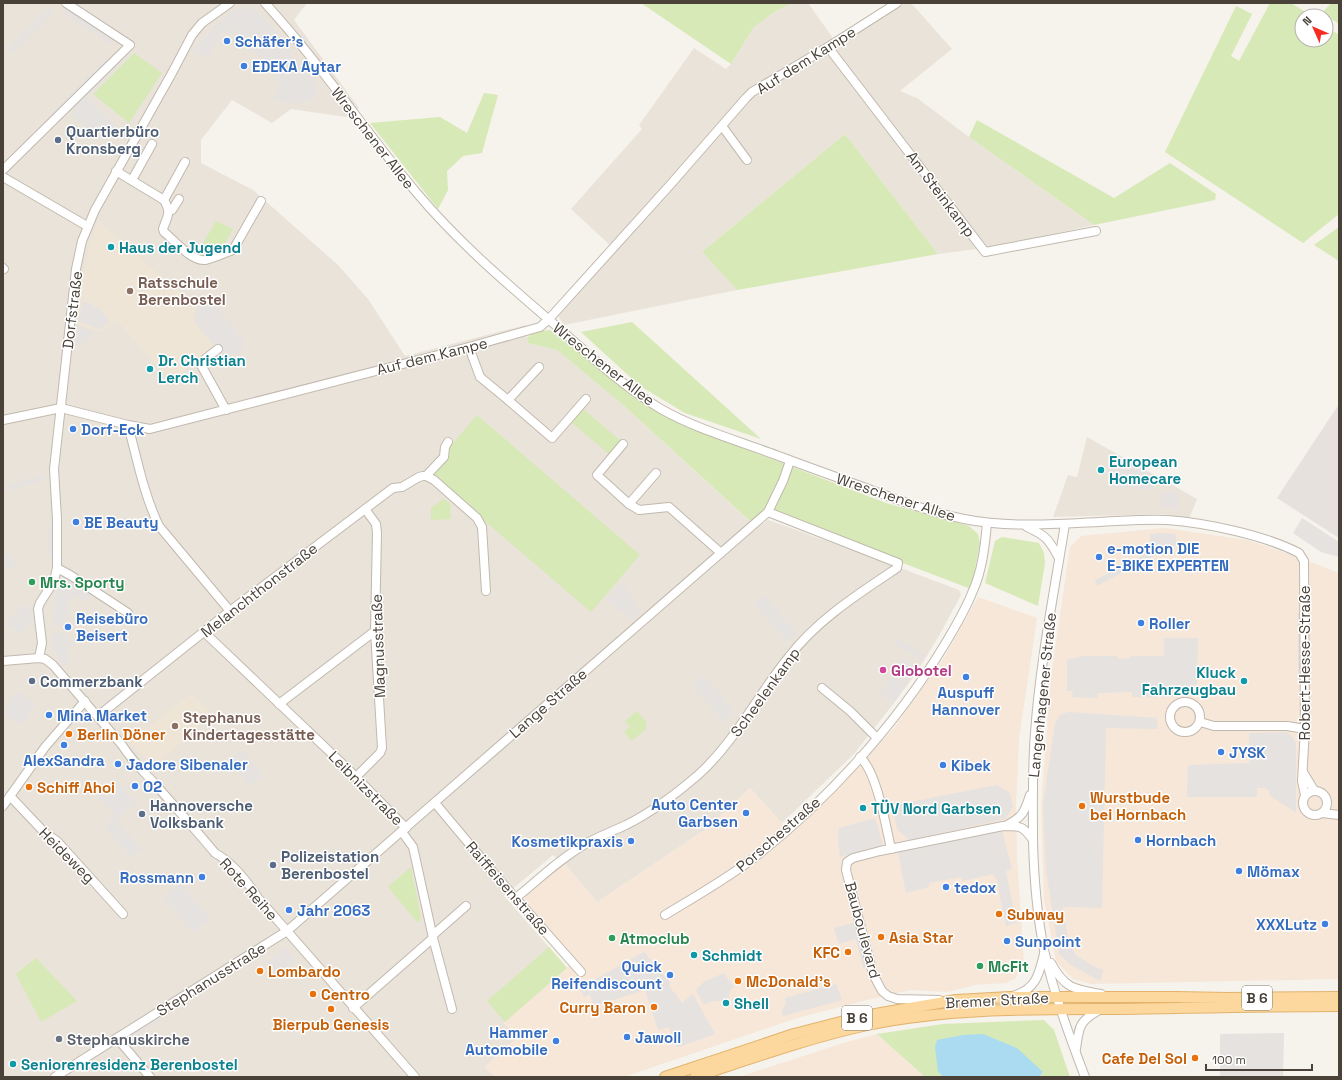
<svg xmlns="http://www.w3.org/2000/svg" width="1342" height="1080" font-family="'Space Grotesk',sans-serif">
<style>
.residential{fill:#eae3da}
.commercial{fill:#f6e7d9}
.industrial{fill:#e6e1dd}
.education{fill:#eee5d6}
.green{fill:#d7e9b6}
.parking{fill:#e5e2e0}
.water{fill:#abdbf0}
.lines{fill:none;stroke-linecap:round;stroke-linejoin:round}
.minor-casing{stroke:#c1b9ae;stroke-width:10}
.major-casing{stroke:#e3b36d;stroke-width:12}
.minor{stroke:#fff;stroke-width:8}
.major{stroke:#fcd89e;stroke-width:10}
.shop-dot{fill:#3f7fe0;stroke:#fff;stroke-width:1.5}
.service-dot{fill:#5c6f8a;stroke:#fff;stroke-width:1.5}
.culture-dot{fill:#0f9aa8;stroke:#fff;stroke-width:1.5}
.education-dot{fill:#8d6e63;stroke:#fff;stroke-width:1.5}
.leisure-dot{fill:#2e9e5b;stroke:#fff;stroke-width:1.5}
.hotel-dot{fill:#d1479c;stroke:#fff;stroke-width:1.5}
.food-dot{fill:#e8710a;stroke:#fff;stroke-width:1.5}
.worship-dot{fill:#6b7280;stroke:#fff;stroke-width:1.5}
.labels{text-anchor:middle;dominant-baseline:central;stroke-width:3;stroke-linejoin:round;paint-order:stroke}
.shield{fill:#fff;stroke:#807b74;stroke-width:1}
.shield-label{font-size:14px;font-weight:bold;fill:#4a4239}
.shop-label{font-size:15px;font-weight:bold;fill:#366cbe;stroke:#fff;text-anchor:start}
.street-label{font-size:15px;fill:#4a4239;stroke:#fff}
.service-label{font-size:15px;font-weight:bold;fill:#4e5e75;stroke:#fff;text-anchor:start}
.culture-label{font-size:15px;font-weight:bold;fill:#0d838f;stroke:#fff;text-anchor:start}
.education-label{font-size:15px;font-weight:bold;fill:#785e54;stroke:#fff;text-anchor:start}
.leisure-label{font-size:15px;font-weight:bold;fill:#27864d;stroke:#fff;text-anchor:start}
.hotel-label{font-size:15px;font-weight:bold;fill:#b23c85;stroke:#fff;text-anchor:start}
.food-label{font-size:15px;font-weight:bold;fill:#c56008;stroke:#fff;text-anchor:start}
.worship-label{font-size:15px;font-weight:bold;fill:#5b616d;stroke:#fff;text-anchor:start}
</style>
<rect width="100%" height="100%" fill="#f6f2ec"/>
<!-- residential -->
<g class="residential">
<path d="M3 3H307L294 20 359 108 346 117 291 109 272 123 232 100 201 140V163L253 190 338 265 368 299 405 356 526 325 528 343 557 350 623 405 757 528 768 520 855 551 959 590 961 595 940 634 917 672 894 703 854 754 782 823 750 788 709 827 597 902 564 863 553 855 504 896 567 968 505 1022 504 1023 517 1038 485 1067 496 1077H3Z"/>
<path d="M792 3H808L835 41 905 3H911L952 49 900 91 917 98 969 137 1094 225 993 247 938 254 845 134 702 252 737 290 564 325 556 313 613 248 571 209 642 129 639 125 694 48 726 69 731 64 754 27 776 11Z"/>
<path d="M1087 437 1197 499 1189 519 1164 514 1053 517 1068 475 1077 477Z"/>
</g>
<!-- commercial -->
<g class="commercial">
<path d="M1165 528 1247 540 1295 556 1339 573V979L1091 984 1073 979 1056 961 1044 900 1041 806 1051 677 1070 547 1081 536Z"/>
<path d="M978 597 1037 618 1019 739 1016 806 1017 857 1024 964 1015 979 1006 983 975 985 948 992 910 990 859 1002 794 1019 624 1077H496L485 1067 517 1038 504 1023 505 1022 567 968 575 959 524 902 527 894 564 863 597 902 709 827 750 788 791 833 841 785 894 728 944 658Z"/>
<path d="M877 1034 925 1077H739L840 1044Z"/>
</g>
<!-- industrial -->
<path class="industrial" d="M1339 404V538L1277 498Z"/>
<!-- education -->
<g class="education">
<path d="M98 221 194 304 195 322 214 346 171 381 116 320 101 333 77 324 83 277 89 246Z"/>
<path d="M192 693 212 715 153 768 130 742Z"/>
</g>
<!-- green -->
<g class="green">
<path d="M641 3H792L776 11 754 27 731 64Z"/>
<path d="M1270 3H1291L1312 16H1302V40H1326V26L1339 35V214L1303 243 1165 152 1236 6 1252 14 1231 56 1239 61Z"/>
<path d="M1331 3H1339V24L1322 13Z"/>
<path d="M134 53 162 73 129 123 93 94Z"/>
<path d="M484 93 498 95 482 153 463 156 447 171 448 190 438 209 370 123 440 117 467 133Z"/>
<path d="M977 120 1114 198 1170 163 1216 194 1215 200 1094 225 969 137Z"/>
<path d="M845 134 938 254 737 290 702 252Z"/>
<path d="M216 221 233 229 221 250 204 256 196 255Z"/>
<path d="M1339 227V261L1314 245Z"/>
<path d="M632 322 761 439 685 413 640 386 581 332Z"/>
<path d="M550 330 600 368 665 415 722 440 886 503 969 526 978 534 980 543 971 589 882 555 781 512 751 522 623 405 557 350 528 343 527 338 533 332Z"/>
<path d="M582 408 621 441 610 455 571 422Z"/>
<path d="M477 415 640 555 591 612 473 511 434 473 448 449Z"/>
<path d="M443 499 450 503 451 519 431 520V508Z"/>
<path d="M1002 537 1039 543 1044 553 1045 563 1038 606 985 583 995 541Z"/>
<path d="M637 711 646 722V729L632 741 624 732 630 727 625 721Z"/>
<path d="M411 867 421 918 418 923 388 887Z"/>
<path d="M549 947 567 968 505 1022 487 1001Z"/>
<path d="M36 958 77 1001 41 1022 16 974Z"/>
<path d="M1044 1020 1054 1030 1070 1077H1039L1043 1072H938L943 1077H925L877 1034 943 1024Z"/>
</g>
<!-- parking -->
<g class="parking">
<path d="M239 6 247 12 251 7 274 28 292 49 288 53 296 59 304 69 303 71 305 72 307 70 317 83 313 87 318 90 310 101 306 99 305 104 279 101 273 97 281 85 274 80 280 69 247 48 249 44 224 29 208 56 199 55 192 52 217 24 222 21Z"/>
<path d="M49 7 55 11 11 54 7 50Z"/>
<path d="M67 9 114 40 110 44 64 13Z"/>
<path d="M130 49 131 52 74 110 71 109Z"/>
<path d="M107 58H111L52 116V112Z"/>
<path d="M87 97 116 126 100 142 71 114Z"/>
<path d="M216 298 219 312 244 341 240 353 216 358 214 346 195 322 194 315 199 314 197 307Z"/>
<path d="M83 301 99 308 110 321 101 330 78 321Z"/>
<path d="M76 326 94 332 84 342 81 344 74 343Z"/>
<path d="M1124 458 1154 477 1152 490 1114 487 1112 483 1108 481 1109 460H1114L1121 463Z"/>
<path d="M43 474 45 480 9 491 8 485Z"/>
<path d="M1162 492 1178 493V510H1172V507L1161 506Z"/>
<path d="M1302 518 1339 542V557L1321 552 1293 533Z"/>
<path d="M48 525H53V556H47Z"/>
<path d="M1161 533 1175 534 1177 544 1097 586 1095 580 1151 551 1150 534Z"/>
<path d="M3 549 17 562 9 571 3 566Z"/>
<path d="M60 571 94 593 87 602 74 596 65 606 70 614 59 627 54 625V611Z"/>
<path d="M623 583 640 613 631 621 607 600Z"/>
<path d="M765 595 797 633 787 642 754 604Z"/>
<path d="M23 604 30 611 32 620 19 634 6 623Z"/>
<path d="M1301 611V681L1298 679V613Z"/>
<path d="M53 633 63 634 73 643V646L68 647 67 653 70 654 68 665H63L58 659V653L53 652Z"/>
<path d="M896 638 925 656 922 661 893 643Z"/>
<path d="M1164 638H1198L1197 689H1192V692H1180V697H1132V692L1098 693 1097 698 1072 697 1073 691H1067V659L1084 656H1117L1118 659 1130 658V656H1164Z"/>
<path d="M902 658 917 668 908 681 893 672Z"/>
<path d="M892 674 907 683 894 702 880 693Z"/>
<path d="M703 676 734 711 723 721 693 685 699 679Z"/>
<path d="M16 691 36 704 22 726 3 714Z"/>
<path d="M561 696 563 698 458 790 456 787Z"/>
<path d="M1068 712 1157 718 1158 729 1106 728 1102 908 1063 907 1069 945 1076 955 1093 966 1103 970 1100 981 1071 965 1059 954 1046 870 1043 804 1055 724 1060 715Z"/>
<path d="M1286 732 1293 737 1296 743V812L1270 796 1269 791 1265 788H1257V797H1187L1188 765 1249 763V733Z"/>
<path d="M242 750 263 776 250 787 229 761Z"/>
<path d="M113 781 117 785 119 784 136 802 116 820 142 849 131 857 106 829 110 820 114 814 97 796Z"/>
<path d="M997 785 1010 793 1013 807 1005 819 909 840 897 829 894 811 900 804Z"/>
<path d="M875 818 883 845 840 857 838 837 839 828Z"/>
<path d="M1002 831 1012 869 1006 871 1016 923 1006 926 996 877H994L993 874 962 881 961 877 929 883V887L906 893 898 852Z"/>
<path d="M180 883 211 919 193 932 163 897Z"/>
<path d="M856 922 868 967 863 968 856 939 839 944 834 928Z"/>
<path d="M284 947 295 960 278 975 267 963Z"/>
<path d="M644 952 671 984 669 986 682 1003 693 994 715 1034 682 1046 676 1047 669 1027 658 1030 645 990 594 1006 590 995 584 997 580 988Z"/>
<path d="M724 973 734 987 730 990 728 1000 709 1002 704 1005 696 990 705 981Z"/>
<path d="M836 984 842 1000 783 1016 782 1011 786 1003 785 998Z"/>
<path d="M158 1016 160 1021 129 1040 124 1037Z"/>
<path d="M1284 1033 1283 1077H1220V1034Z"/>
</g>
<!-- water -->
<path class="water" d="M983 1034 1017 1048 1043 1072 1039 1077H943L938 1072 935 1047 937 1040 963 1035Z"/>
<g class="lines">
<!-- minor casing -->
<g class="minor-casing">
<g id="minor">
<path d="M265 3C320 63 364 130 416 192 457 241 506 283 554 324 589 354 622 386 661 409 696 429 739 441 776 455 805 466 834 476 863 487 896 499 929 512 964 519 1009 528 1054 524 1099 522 1122 521 1145 519 1167 520 1207 523 1264 535 1299 553L1304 561 1305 729 1302 781 1305 795"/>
<path d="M828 47 985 252 1096 231"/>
<path d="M722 126 747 160"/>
<path d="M3 170 130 45 66 3"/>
<path d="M116 171 164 200C172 214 167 216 163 229L164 232C174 240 192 262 205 260 215 258 224 253 233 250L261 201"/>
<path d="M3 177 87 226"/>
<path d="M132 180 152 144"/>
<path d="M164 200 185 162"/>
<path d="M169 211 172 210 179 199"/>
<path d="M3 268 4 269"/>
<path d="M469 347 480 377 508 400 539 367"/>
<path d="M218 349 200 363 226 410"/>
<path d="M508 400 552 438 586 399"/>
<path d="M3 420 61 408 128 425 150 429 469 347 540 327 549 319 670 185 746 98 752 92 828 47 897 3"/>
<path d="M128 425C137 459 144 495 159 526L230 611"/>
<path d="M623 444 597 475 629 504 656 473"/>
<path d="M426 476 444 457 445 447 448 442"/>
<path d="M629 504 639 510 669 507 721 553"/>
<path d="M1065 524C1054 593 1040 663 1035 733 1032 770 1033 806 1033 842 1034 878 1037 915 1044 950 1054 994 1069 1035 1085 1077"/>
<path d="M1027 527C1047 536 1049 540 1059 558"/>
<path d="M57 568 70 575 128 613"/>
<path d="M204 632 350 771 406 828"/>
<path d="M39 658 42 643 38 609 40 603 54 581 57 568V519L54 469 76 269 82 241 95 210 172 73 192 35 202 23 230 3"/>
<path d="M3 661 39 658 45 659 53 665 122 745C132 761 144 772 156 785 176 808 196 830 215 853 233 863 247 881 258 898L415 1077"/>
<path d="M822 688 850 711 877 738"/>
<circle cx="1185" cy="717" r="15"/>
<path d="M279 704 375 631"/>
<path d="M98 716 230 611 393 488 402 487 419 477 423 476H426L434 480 477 518 482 527 486 591"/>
<path d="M1200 722 1214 726H1287L1305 729"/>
<path d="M860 757C877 772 886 826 891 849"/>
<path d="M1303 772 1314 790"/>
<path d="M356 777 380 753 382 748 375 631 377 533 376 524 365 509"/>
<circle cx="1315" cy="803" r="12"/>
<path d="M10 796 44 832 57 841 123 914"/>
<path d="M435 803 497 877 581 972"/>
<path d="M3 806 45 747 85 701"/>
<path d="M1322 813 1339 815"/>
<path d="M1007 825C1023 817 1025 811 1030 795"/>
<path d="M402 832 413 847 433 938 452 1009"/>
<path d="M516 898C539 879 561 858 587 843 600 836 613 831 626 825 652 812 676 794 698 775 735 742 757 696 788 658 817 620 858 594 897 568L898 563 768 512"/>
<path d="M665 915C693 898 721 882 747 863 822 807 897 724 945 644 955 627 965 611 972 593 982 572 985 546 987 523"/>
<path d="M433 935 466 906"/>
<path d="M1051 963C1065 989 1074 989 1101 994"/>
<path d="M1013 996C1036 989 1039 975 1044 954"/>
<path d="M939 1000 897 999 888 996 882 991 873 974 846 870 847 862 853 858 880 851 1003 826C1021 826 1023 826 1033 840"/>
<path d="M353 1008 433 938"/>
<path d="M117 1038 150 1077"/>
<path d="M1076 1049C1079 1026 1079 1021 1101 1009"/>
<path d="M55 1077 287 931 768 512 783 481 790 461"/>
</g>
</g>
<!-- major casing -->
<g class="major-casing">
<g id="major">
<path d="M665 1077 794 1034 864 1016 956 1000 1010 997H1176L1228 998 1339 997"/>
<path d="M695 1077C752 1058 808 1038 867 1025 948 1008 1031 1009 1113 1009 1188 1008 1264 1006 1339 1006"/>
</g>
</g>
<!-- minor -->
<use href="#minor" class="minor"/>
<!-- major -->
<use href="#major" class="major"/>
</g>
<!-- markers -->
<g class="shop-dot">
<circle cx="227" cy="41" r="4"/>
<circle cx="244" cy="66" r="4"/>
<circle cx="73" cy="429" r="4"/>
<circle cx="76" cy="522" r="4"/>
<circle cx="1099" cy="557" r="4"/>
<circle cx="1141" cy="623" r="4"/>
<circle cx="68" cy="627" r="4"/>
<circle cx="966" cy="677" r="4"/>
<circle cx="49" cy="715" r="4"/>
<circle cx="64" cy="745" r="4"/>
<circle cx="1221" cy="752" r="4"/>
<circle cx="118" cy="764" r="4"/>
<circle cx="943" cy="765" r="4"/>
<circle cx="135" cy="786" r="4"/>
<circle cx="746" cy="813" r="4"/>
<circle cx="1138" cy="840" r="4"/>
<circle cx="631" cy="841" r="4"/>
<circle cx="1239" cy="871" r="4"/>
<circle cx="202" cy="877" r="4"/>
<circle cx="946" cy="887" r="4"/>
<circle cx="289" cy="910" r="4"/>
<circle cx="1325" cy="924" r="4"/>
<circle cx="1007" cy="941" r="4"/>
<circle cx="670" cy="975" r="4"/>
<circle cx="627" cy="1037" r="4"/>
<circle cx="556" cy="1041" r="4"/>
</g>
<g class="service-dot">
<circle cx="58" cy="140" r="4"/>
<circle cx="32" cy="681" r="4"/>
<circle cx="142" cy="814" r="4"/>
<circle cx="273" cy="865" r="4"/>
</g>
<g class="culture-dot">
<circle cx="111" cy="247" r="4"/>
<circle cx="150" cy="369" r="4"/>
<circle cx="1101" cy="470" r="4"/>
<circle cx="1244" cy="681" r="4"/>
<circle cx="863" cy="808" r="4"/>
<circle cx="694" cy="955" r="4"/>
<circle cx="726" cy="1003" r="4"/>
<circle cx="13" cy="1064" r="4"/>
</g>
<g class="education-dot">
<circle cx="130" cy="291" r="4"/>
<circle cx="175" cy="726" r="4"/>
</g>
<g class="leisure-dot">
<circle cx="32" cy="582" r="4"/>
<circle cx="612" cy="938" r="4"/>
<circle cx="980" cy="966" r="4"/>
</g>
<circle class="hotel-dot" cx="883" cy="670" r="4"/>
<g class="food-dot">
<circle cx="69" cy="734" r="4"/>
<circle cx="29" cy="787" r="4"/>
<circle cx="1082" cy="806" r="4"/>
<circle cx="999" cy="914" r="4"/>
<circle cx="881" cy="937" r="4"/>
<circle cx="848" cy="952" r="4"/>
<circle cx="260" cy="971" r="4"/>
<circle cx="738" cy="981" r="4"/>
<circle cx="313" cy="994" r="4"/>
<circle cx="654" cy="1007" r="4"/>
<circle cx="331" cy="1009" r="4"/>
<circle cx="1195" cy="1058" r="4"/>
</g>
<circle class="worship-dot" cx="59" cy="1039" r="4"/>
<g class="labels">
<!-- shield labels -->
<g class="shield">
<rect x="1242" y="986" width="30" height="24" rx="3"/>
<rect x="842" y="1006" width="30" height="24" rx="3"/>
</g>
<g class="shield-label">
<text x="1257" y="998">B 6</text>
<text x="857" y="1018">B 6</text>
</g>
<!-- shop labels -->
<g class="shop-label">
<text x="235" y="41">Schäfer's</text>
<text x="252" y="66">EDEKA Aytar</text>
<text x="81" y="429">Dorf-Eck</text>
<text x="84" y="522">BE Beauty</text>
<text x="1107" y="548">e-motion DIE<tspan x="1107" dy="17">E-BIKE EXPERTEN</tspan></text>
<text x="76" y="618">Reisebüro<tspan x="76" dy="17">Beisert</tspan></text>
<text x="1149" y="623">Roller</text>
<text x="966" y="692" text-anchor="middle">Auspuff<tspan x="966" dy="17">Hannover</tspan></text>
<text x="57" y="715">Mina Market</text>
<text x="1229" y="752">JYSK</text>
<text x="64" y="760" text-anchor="middle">AlexSandra</text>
<text x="126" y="764">Jadore Sibenaler</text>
<text x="951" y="765">Kibek</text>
<text x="143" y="786">O2</text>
<text x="738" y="804" text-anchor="end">Auto Center<tspan x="738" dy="17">Garbsen</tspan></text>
<text x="1146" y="840">Hornbach</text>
<text x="623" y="841" text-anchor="end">Kosmetikpraxis</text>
<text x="1247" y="871">Mömax</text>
<text x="194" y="877" text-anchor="end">Rossmann</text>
<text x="954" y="887">tedox</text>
<text x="297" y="910">Jahr 2063</text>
<text x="1317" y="924" text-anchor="end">XXXLutz</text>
<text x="1015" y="941">Sunpoint</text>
<text x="662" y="966" text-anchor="end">Quick<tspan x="662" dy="17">Reifendiscount</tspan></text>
<text x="548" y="1032" text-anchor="end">Hammer<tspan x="548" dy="17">Automobile</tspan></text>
<text x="635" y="1037">Jawoll</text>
</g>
<!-- street labels -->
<g class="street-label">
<text transform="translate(806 60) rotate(-32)">Auf dem Kampe</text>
<text transform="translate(373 138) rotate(52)">Wreschener Allee</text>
<text transform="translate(941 194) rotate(53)">Am Steinkamp</text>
<text transform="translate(72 310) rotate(-83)">Dorfstraße</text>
<text transform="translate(432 356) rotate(-14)">Auf dem Kampe</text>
<text transform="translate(604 364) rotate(38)">Wreschener Allee</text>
<text transform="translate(896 497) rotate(18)">Wreschener Allee</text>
<text transform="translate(259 590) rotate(-38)">Melanchthonstraße</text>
<text transform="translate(378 646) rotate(-92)">Magnusstraße</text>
<text transform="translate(1304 663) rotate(-90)">Robert-Hesse-Straße</text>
<text transform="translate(765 692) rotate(-54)">Scheelenkamp</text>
<text transform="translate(1042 695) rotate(-84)">Langenhagener Straße</text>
<text transform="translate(548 703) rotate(-41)">Lange Straße</text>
<text transform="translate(366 788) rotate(45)">Leibnizstraße</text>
<text transform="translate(778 834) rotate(-41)">Porschestraße</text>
<text transform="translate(67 855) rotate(45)">Heideweg</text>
<text transform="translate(508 888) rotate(49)">Raiffeisenstraße</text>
<text transform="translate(249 889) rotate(48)">Rote Reihe</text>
<text transform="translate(863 930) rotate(75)">Bauboulevard</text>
<text transform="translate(211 979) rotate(-32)">Stephanusstraße</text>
<text transform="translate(997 1000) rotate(-3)">Bremer Straße</text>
</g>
<!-- service labels -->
<g class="service-label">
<text x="66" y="131">Quartierbüro<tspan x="66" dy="17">Kronsberg</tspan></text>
<text x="40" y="681">Commerzbank</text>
<text x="150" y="805">Hannoversche<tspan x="150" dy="17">Volksbank</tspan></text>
<text x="281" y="856">Polizeistation<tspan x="281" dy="17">Berenbostel</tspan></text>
</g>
<!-- culture labels -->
<g class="culture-label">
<text x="119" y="247">Haus der Jugend</text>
<text x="158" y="360">Dr. Christian<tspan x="158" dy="17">Lerch</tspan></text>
<text x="1109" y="461">European<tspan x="1109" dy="17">Homecare</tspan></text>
<text x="1236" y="672" text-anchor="end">Kluck<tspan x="1236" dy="17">Fahrzeugbau</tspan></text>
<text x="871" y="808">TÜV Nord Garbsen</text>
<text x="702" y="955">Schmidt</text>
<text x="734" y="1003">Shell</text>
<text x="21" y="1064">Seniorenresidenz Berenbostel</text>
</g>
<!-- education labels -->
<g class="education-label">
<text x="138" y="282">Ratsschule<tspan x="138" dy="17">Berenbostel</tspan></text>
<text x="183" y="717">Stephanus<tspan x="183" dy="17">Kindertagesstätte</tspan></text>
</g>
<!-- leisure labels -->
<g class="leisure-label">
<text x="40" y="582">Mrs. Sporty</text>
<text x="620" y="938">Atmoclub</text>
<text x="988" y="966">McFit</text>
</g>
<!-- hotel labels -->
<g class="hotel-label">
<text x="891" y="670">Globotel</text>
</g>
<!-- food labels -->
<g class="food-label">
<text x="77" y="734">Berlin Döner</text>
<text x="37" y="787">Schiff Ahoi</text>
<text x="1090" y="797">Wurstbude<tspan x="1090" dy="17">bei Hornbach</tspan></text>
<text x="1007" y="914">Subway</text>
<text x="889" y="937">Asia Star</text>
<text x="840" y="952" text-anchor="end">KFC</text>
<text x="268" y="971">Lombardo</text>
<text x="746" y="981">McDonald's</text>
<text x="321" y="994">Centro</text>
<text x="646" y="1007" text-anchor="end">Curry Baron</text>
<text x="331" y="1024" text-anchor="middle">Bierpub Genesis</text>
<text x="1187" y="1058" text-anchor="end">Cafe Del Sol</text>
</g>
<!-- worship labels -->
<g class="worship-label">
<text x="67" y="1039">Stephanuskirche</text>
</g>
</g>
<!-- border -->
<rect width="1342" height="1080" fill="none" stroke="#4a4239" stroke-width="8"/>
<!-- north arrow -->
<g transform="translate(1314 28) rotate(315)"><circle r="19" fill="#ffffff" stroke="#b7b3b0"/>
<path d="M0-3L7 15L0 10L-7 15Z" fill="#f62c23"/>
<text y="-6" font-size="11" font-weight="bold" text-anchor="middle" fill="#4a4239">N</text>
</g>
<!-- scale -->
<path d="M1206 1064v6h106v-6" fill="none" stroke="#4a4239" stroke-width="2"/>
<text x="1212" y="1064" font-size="12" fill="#4a4239" stroke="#ffffff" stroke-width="3" paint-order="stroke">100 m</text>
</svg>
